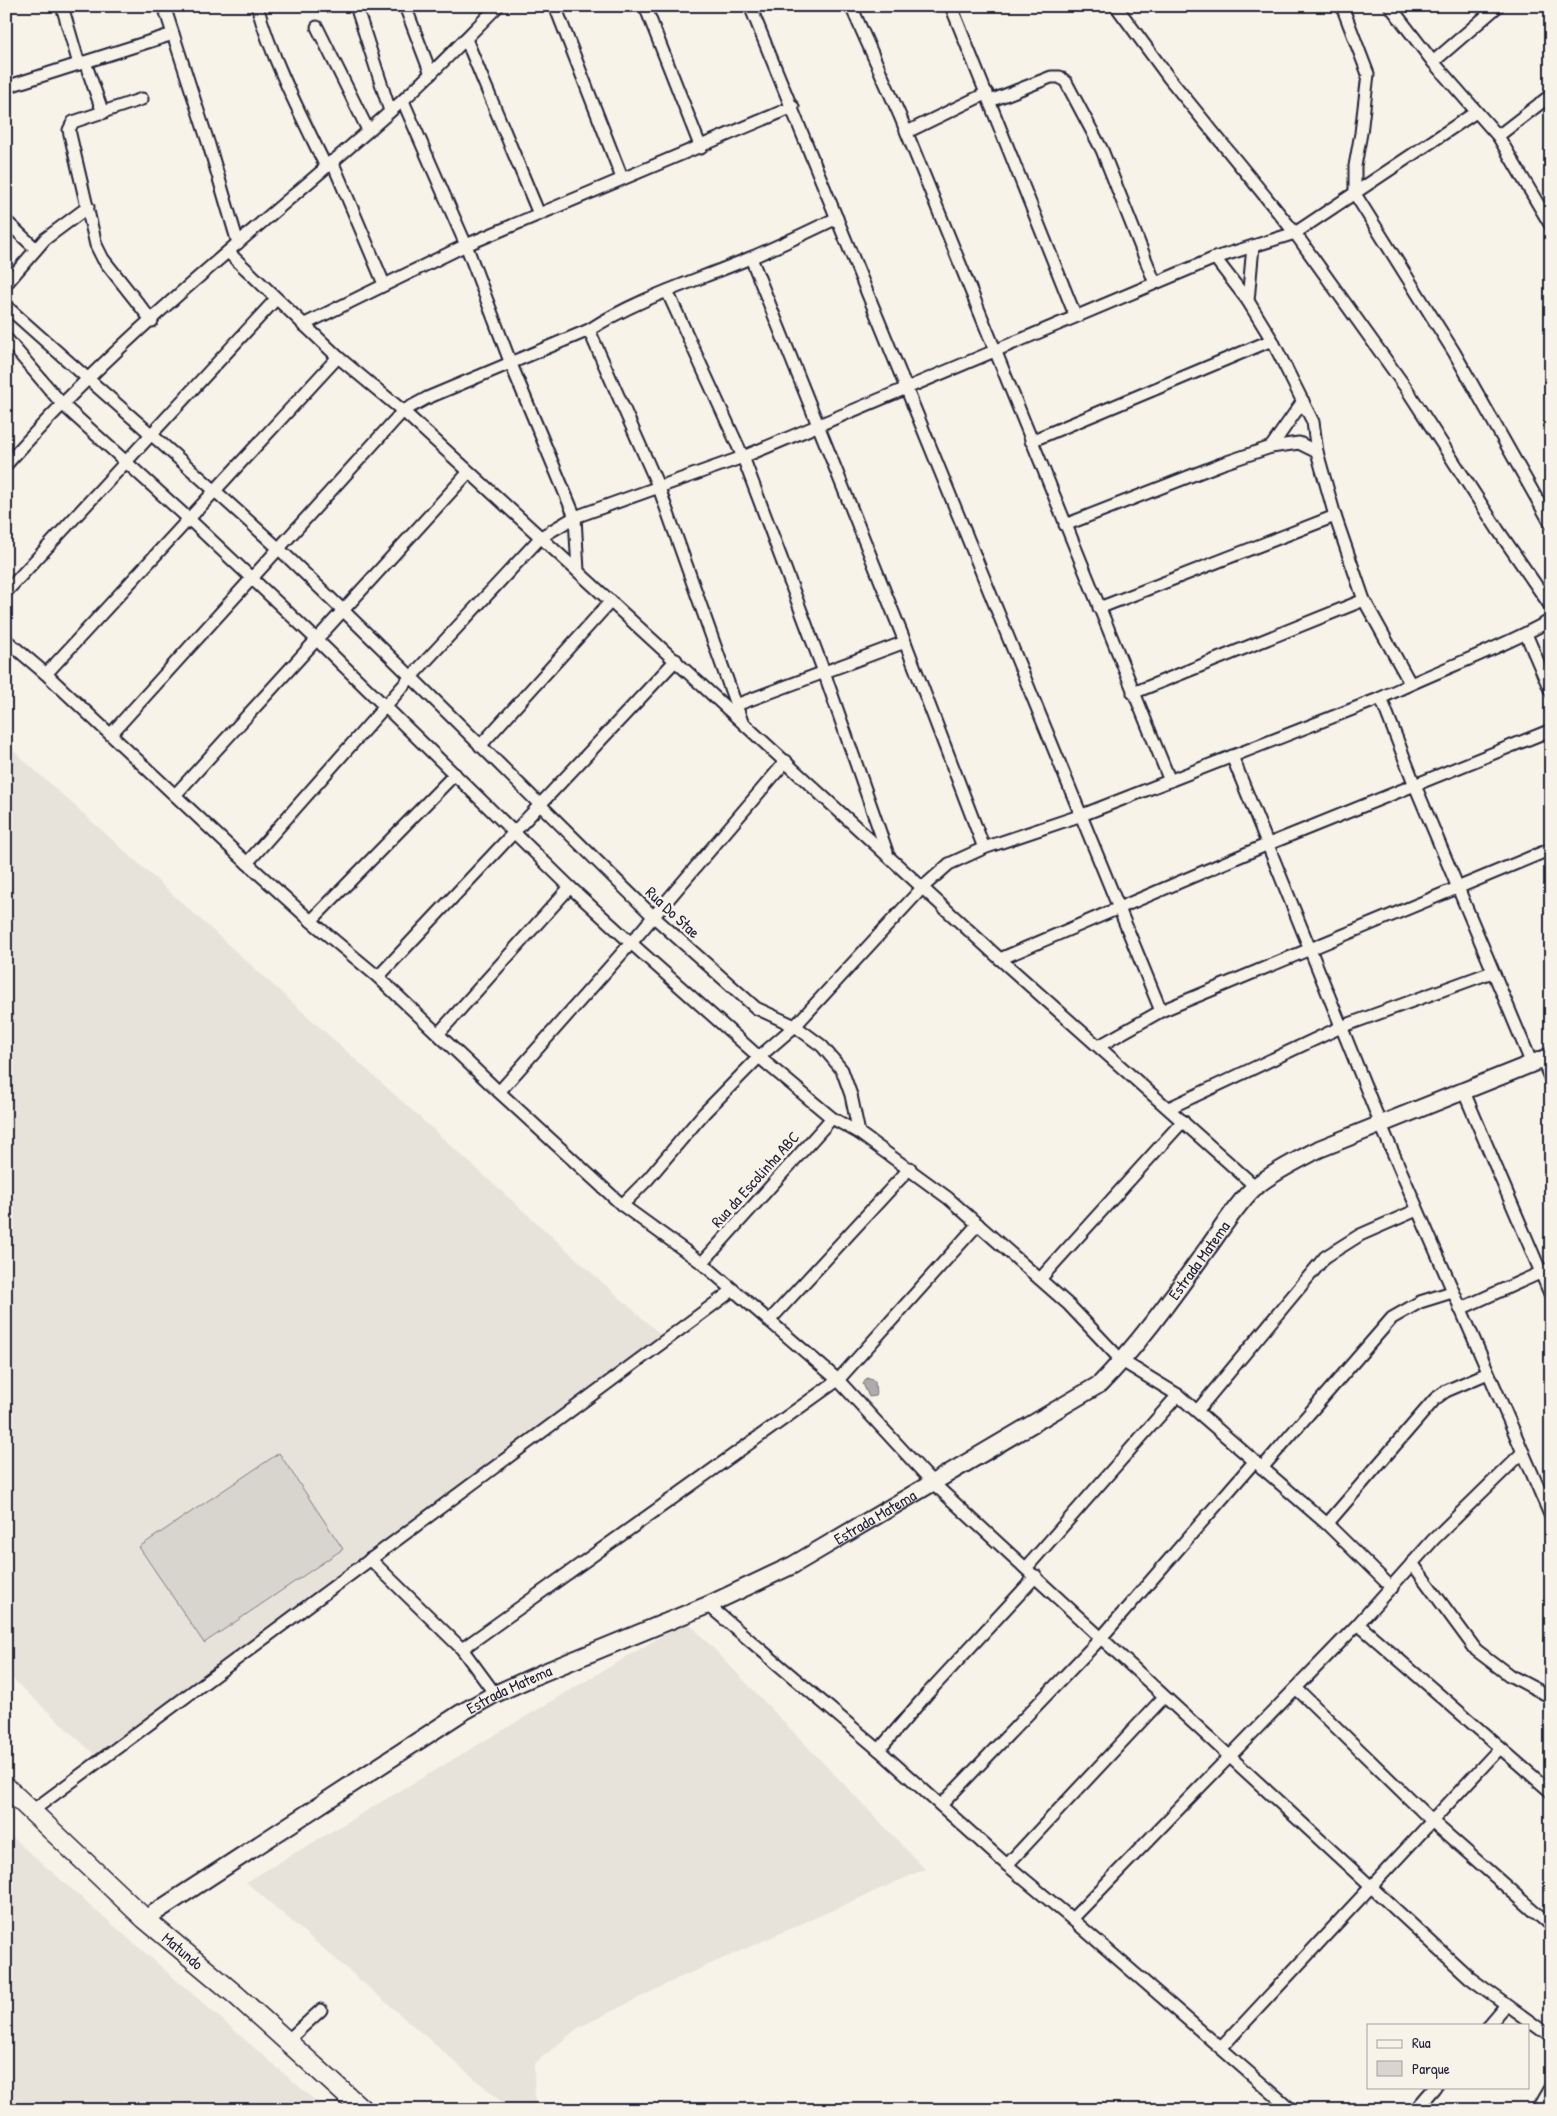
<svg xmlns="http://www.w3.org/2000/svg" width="1557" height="2116" font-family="'Patrick Hand',sans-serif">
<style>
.built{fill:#e7e3db}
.green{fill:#d8d5cf;stroke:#7d7c85}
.water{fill:#aeabad;stroke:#76747f}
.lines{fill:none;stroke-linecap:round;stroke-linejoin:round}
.street-casing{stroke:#22223b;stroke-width:15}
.secondary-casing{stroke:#22223b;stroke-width:20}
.primary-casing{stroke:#22223b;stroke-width:22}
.street{stroke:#f7f3e8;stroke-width:11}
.secondary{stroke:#f7f3e8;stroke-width:16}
.primary{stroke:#f7f3e8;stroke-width:19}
.labels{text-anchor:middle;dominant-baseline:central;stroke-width:5;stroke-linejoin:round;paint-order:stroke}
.street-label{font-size:16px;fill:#22223b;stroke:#f7f3e8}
</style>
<rect width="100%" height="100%" fill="#f7f3e8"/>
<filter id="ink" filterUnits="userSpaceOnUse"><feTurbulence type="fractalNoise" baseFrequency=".02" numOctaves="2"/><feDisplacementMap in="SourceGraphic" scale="10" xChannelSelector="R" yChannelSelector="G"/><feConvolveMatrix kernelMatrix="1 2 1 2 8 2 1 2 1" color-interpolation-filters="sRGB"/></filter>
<g filter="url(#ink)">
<!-- built -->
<g class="built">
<path d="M6 744 662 1336 95 1755 6 1673Z"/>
<path d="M687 1621 925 1869 679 1978 578 2028 534 2064 535 2110H511L246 1882Z"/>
<path d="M6 1832 326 2110H6Z"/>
</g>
<!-- green -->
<path class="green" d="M279 1453 343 1549 204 1643 139 1547Z"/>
<!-- water -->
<path class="water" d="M867 1378 875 1381 876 1396 869 1397 863 1384Z"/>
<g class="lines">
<!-- street casing -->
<g class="street-casing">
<g id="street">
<path d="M62 6 79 64"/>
<path d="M164 6 209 145 238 243"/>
<path d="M257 6C273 62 301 115 326 167"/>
<path d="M356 6 390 111"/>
<path d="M405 6 431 74"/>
<path d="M555 6 622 178"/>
<path d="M645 6 701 148"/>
<path d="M750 6 1161 1011"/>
<path d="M851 6 900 116 1170 781"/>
<path d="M951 6 1075 315"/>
<path d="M1116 6 1169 78 1295 233 1406 388 1498 530 1551 607"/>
<path d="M1342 6 1368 74 1361 133 1355 166V194L1454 352 1551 524"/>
<path d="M1390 6 1433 62 1498 136 1551 226"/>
<path d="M317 27 368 130"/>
<path d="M466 39 539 214"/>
<path d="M85 62 103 113"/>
<path d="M1433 62 1498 6"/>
<path d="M6 87 173 34"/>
<path d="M142 99 73 122 69 130 96 245 103 259 152 321"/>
<path d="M403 101 466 245 511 364 575 517 578 571"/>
<path d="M990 101 1051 77H1060L1066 82 1102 150 1155 283"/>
<path d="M907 132 987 93"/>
<path d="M1498 136 1551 95"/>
<path d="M332 161 384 284"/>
<path d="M6 221 36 249"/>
<path d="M228 252 338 357 403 411 1000 959 1256 1187"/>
<path d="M751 258 905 642 984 848"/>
<path d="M1215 258 1248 301 1272 340 1313 422 1317 452 1335 516 1364 600 1410 683"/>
<path d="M6 284 45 239 88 207"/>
<path d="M667 291 743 457 824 672 887 852"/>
<path d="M1248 301 1253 246"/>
<path d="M6 306C96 387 188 465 277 547 405 668 528 794 654 917L756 1008 795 1026 822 1046 842 1070 851 1095 859 1133"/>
<path d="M303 325 466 245 793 107"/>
<path d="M589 330 659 488 741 719"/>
<path d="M6 338 62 404 190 520 316 639 570 887 631 943 759 1057 832 1118 859 1133 948 1198 1069 1305 1122 1361 1178 1395 1327 1524 1392 1588"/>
<path d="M1031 441 1272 340"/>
<path d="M1271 447 1303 401"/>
<path d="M6 465C124 330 268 221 401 102 435 71 466 38 498 6"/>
<path d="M1065 525 1221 464 1271 447 1299 443 1317 452"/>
<path d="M6 592 276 299"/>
<path d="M1099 608 1335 516"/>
<path d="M1526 634 1551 692"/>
<path d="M6 640 46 674 247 863 311 921 378 977 499 1092 622 1205 702 1263 838 1380 933 1483 1470 1978 1551 2037"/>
<path d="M46 674 338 357"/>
<path d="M1133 693 1364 600"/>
<path d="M1381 698 1414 783 1532 1064"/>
<path d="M736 705 905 642"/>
<path d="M111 734 403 411 427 398 589 330C638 298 696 281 750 258 779 246 808 232 837 218"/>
<path d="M480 746 611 601"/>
<path d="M1232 756 1381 1125 1551 1517"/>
<path d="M176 794 468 473"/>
<path d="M247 863 411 677 541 537 575 517 743 457 1215 258 1295 233 1476 112"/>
<path d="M311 921 455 774"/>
<path d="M1000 959 1266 845 1551 730"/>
<path d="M378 977 676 660"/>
<path d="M438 1034 570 887"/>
<path d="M1099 1046 1161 1011 1551 849"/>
<path d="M1542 1059 1551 1080"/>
<path d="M499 1092 631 943 786 761"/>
<path d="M1464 1092 1551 1296"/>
<path d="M1169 1108 1341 1027 1492 972"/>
<path d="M622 1205 648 1179 704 1113 759 1057 795 1026 923 887 949 864 984 848 1082 815 1381 698C1437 670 1496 651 1551 620"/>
<path d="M702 1263 832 1118"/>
<path d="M1040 1279 1183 1121"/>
<path d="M1460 1309 1551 1268"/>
<path d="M769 1321 910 1168"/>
<path d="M1197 1411 1325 1257 1360 1235 1417 1210"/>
<path d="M1262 1468 1392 1318 1420 1302 1452 1292"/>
<path d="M1327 1524 1435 1399 1446 1391 1488 1373"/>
<path d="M370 1559 462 1649"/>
<path d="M1412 1563 1476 1650 1509 1675 1551 1697"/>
<path d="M1027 1567 1178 1395"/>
<path d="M708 1605 879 1750 1007 1865 1072 1919 1292 2110"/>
<path d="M1358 1624 1551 1792"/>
<path d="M1296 1688 1433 1822 1551 1926"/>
<path d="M495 1694 462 1649 838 1380 978 1224"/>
<path d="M879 1750 927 1694 1036 1576"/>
<path d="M941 1805 1101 1638 1254 1462"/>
<path d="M32 1811 733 1290"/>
<path d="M1007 1865 1164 1697"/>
<path d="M1072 1919 1358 1624 1433 1540 1523 1452"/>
<path d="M1489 2025 1506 2005"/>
<path d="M287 2041 321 2010"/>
<path d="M1221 2048 1499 1749"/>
<path d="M1415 2110 1435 2087"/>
<path d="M1537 2110 1551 2086"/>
</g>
</g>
<!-- secondary casing -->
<g class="secondary-casing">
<g id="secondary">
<path id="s1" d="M145 1919 461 1713 495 1694 542 1673 708 1605 793 1565 1100 1384C1140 1343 1173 1296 1207 1249 1222 1229 1237 1203 1256 1186 1275 1171 1298 1160 1319 1149L1551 1056"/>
</g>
</g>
<!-- primary casing -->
<g class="primary-casing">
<g id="primary">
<path id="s2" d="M6 1787 145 1919 237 1996 363 2110"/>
</g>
</g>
<!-- street -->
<use href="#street" class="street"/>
<!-- secondary -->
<use href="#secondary" class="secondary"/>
<!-- primary -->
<use href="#primary" class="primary"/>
</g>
</g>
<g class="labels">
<!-- street labels -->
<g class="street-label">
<text transform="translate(673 912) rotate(43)">Rua Do Stae</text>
<text transform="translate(755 1179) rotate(-48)">Rua da Escolinha ABC</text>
<text stroke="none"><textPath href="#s1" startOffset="1256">Estrada Matema</textPath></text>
<text stroke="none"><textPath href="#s1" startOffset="836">Estrada Matema</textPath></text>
<text stroke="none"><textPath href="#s1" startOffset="431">Estrada Matema</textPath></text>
<text stroke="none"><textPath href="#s2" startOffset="241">Matundo</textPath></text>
</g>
</g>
<!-- margin -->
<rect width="1557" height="2116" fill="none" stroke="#f7f3e8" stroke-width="25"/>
<rect x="12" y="12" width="1532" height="2091" fill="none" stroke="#22223b" stroke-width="2" filter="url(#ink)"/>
<!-- legend -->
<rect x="1367" y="2024" width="162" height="65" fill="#f7f3e8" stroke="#a29fa3"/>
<rect x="1377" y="2040" width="25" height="8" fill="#f7f3e8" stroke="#a29fa3"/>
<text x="1412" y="2048" font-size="15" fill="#22223b">Rua</text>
<rect x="1377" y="2061" width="25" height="15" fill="#d8d5cf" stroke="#a29fa3"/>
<text x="1412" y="2074" font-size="15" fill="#22223b">Parque</text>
</svg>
